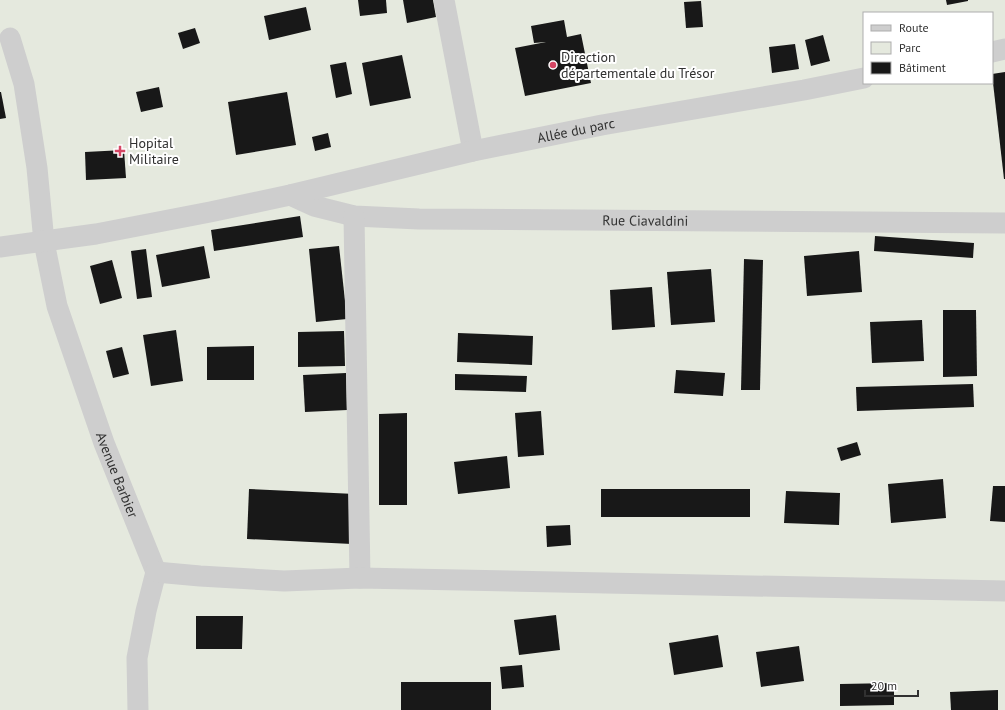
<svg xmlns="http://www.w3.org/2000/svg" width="1005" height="710" font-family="'PT Sans',sans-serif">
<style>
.green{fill:#e5e9de;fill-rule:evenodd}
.building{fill:#181818}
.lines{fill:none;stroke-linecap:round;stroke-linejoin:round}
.minor{stroke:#cecece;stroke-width:21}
.poi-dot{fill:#d54664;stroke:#fff;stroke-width:1.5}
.labels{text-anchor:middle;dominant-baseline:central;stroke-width:4;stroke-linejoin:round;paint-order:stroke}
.poi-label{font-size:14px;fill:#313131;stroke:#fff;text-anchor:start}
.street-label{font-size:14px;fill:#313131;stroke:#fff}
</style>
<rect width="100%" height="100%" fill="#fff"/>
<!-- green -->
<path class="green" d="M0 0H1005V710H0ZM864 13H992V83H864Z"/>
<!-- building -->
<g class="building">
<path d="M358 0H386L387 13 360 16Z"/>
<path d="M403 0H433L436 17 407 23Z"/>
<path d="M946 0H968V1L947 5Z"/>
<path d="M701 1 703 27 686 28 684 2Z"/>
<path d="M306 7 311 30 269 40 264 16Z"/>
<path d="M564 20 567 37 581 34 591 83 525 96 515 48 546 42 534 43 531 26Z"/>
<path d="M195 28 200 43 183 49 178 33Z"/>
<path d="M823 35 830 61 811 66 805 40Z"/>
<path d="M795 44 799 69 772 73 769 47Z"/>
<path d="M402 55 411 98 370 106 362 63Z"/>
<path d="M346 62 352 94 336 98 330 65Z"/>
<path d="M1005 72V179H1004L992 74Z"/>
<path d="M159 87 163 107 141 112 136 92Z"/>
<path d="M0 92H1L6 118 0 119Z"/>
<path d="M287 92 296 145 236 155 228 102Z"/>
<path d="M328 133 331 147 315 151 312 137Z"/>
<path d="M124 150 126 178 86 180 85 152Z"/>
<path d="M300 216 303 237 214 251 211 230Z"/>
<path d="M875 236 974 243 973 258 874 251Z"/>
<path d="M204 246 210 278 162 287 156 255Z"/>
<path d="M339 246 347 319 316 322 309 249Z"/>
<path d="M146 249 152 297 137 299 131 251Z"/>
<path d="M859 251 862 292 807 296 804 256Z"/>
<path d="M744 259 763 260 760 390H741Z"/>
<path d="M112 260 122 298 100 304 90 266Z"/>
<path d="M711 269 715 322 671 325 667 272Z"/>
<path d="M652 287 655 327 612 330 610 290Z"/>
<path d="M943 310H976L977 376 943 377Z"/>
<path d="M922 320 924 361 872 363 870 322Z"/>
<path d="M176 330 183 381 151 386 143 335Z"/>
<path d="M344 331 345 366 298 367V332Z"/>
<path d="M458 333 533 336 532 365 457 362Z"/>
<path d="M254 346V380H207V347Z"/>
<path d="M122 347 129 374 113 378 106 351Z"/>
<path d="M676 370 725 373 723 396 674 393Z"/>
<path d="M346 373 347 410 305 412 303 375Z"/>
<path d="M455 374 527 376 526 392 455 390Z"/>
<path d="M973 384 974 407 857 411 856 387Z"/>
<path d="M541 411 544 455 518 457 515 413Z"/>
<path d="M407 413V505H379V414Z"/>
<path d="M857 442 861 455 841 461 837 448Z"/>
<path d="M507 456 510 488 458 494 454 462Z"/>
<path d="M943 479 946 518 891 523 888 484Z"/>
<path d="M993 486H1005V522L990 521Z"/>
<path d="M249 489 355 494 352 544 247 539Z"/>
<rect x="601" y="489" width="149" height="28"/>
<path d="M786 491 840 493 839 525 784 523Z"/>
<path d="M570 525 571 545 547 547 546 526Z"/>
<path d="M556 615 560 650 519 655 514 620Z"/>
<path d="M196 616H243L242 649H196Z"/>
<path d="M718 635 723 667 674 675 669 643Z"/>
<path d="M799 646 804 681 761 687 756 652Z"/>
<path d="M522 665 524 687 502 689 500 667Z"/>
<rect x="401" y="682" width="90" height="28"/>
<path d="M894 683V705L840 706V684Z"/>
<path d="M998 690V710H951L950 692Z"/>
</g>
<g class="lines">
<!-- minor -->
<g class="minor">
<path d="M444 0 473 151"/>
<path id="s1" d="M10 38 24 84 37 168 44 242 57 306 104 443 156 572 146 611 137 658 138 710"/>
<path d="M992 52 1005 49"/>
<path id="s2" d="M290 195 314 206 354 216 419 219 1005 223"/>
<path d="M354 216 360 578"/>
<path id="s3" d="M0 247 96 234 210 212 290 195 473 151 602 125 804 90 864 78"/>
<path d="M156 572 200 576 284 581 360 578 1005 591"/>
</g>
</g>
<!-- markers -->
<g class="poi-dot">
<circle cx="553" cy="65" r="4"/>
<path d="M118 145h4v4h4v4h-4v4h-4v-4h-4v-4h4z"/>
</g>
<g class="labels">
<!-- poi labels -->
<g class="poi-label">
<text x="561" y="57">Direction<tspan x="561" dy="16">départementale du Trésor</tspan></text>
<text x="129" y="143">Hopital<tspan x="129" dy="16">Militaire</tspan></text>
</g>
<!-- street labels -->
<g class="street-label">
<text stroke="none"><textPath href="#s3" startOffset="588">Allée du parc</textPath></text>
<text stroke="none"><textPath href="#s2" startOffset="359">Rue Ciavaldini</textPath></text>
<text stroke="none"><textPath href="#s1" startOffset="452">Avenue Barbier</textPath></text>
</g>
</g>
<!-- legend -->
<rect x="863" y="12" width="130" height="72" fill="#ffffff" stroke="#adadad"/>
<rect x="871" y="25" width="20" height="6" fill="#cecece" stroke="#adadad"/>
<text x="899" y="32" font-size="12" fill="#313131">Route</text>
<rect x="871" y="42" width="20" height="12" fill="#e5e9de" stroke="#adadad"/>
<text x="899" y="52" font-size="12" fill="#313131">Parc</text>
<rect x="871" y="62" width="20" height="12" fill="#181818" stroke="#adadad"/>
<text x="899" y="72" font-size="12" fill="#313131">Bâtiment</text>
<!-- scale -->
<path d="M865 690v6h53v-6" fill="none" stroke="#313131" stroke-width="2"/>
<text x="871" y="690" font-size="12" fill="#313131" stroke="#ffffff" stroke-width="3" paint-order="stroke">20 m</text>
</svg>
